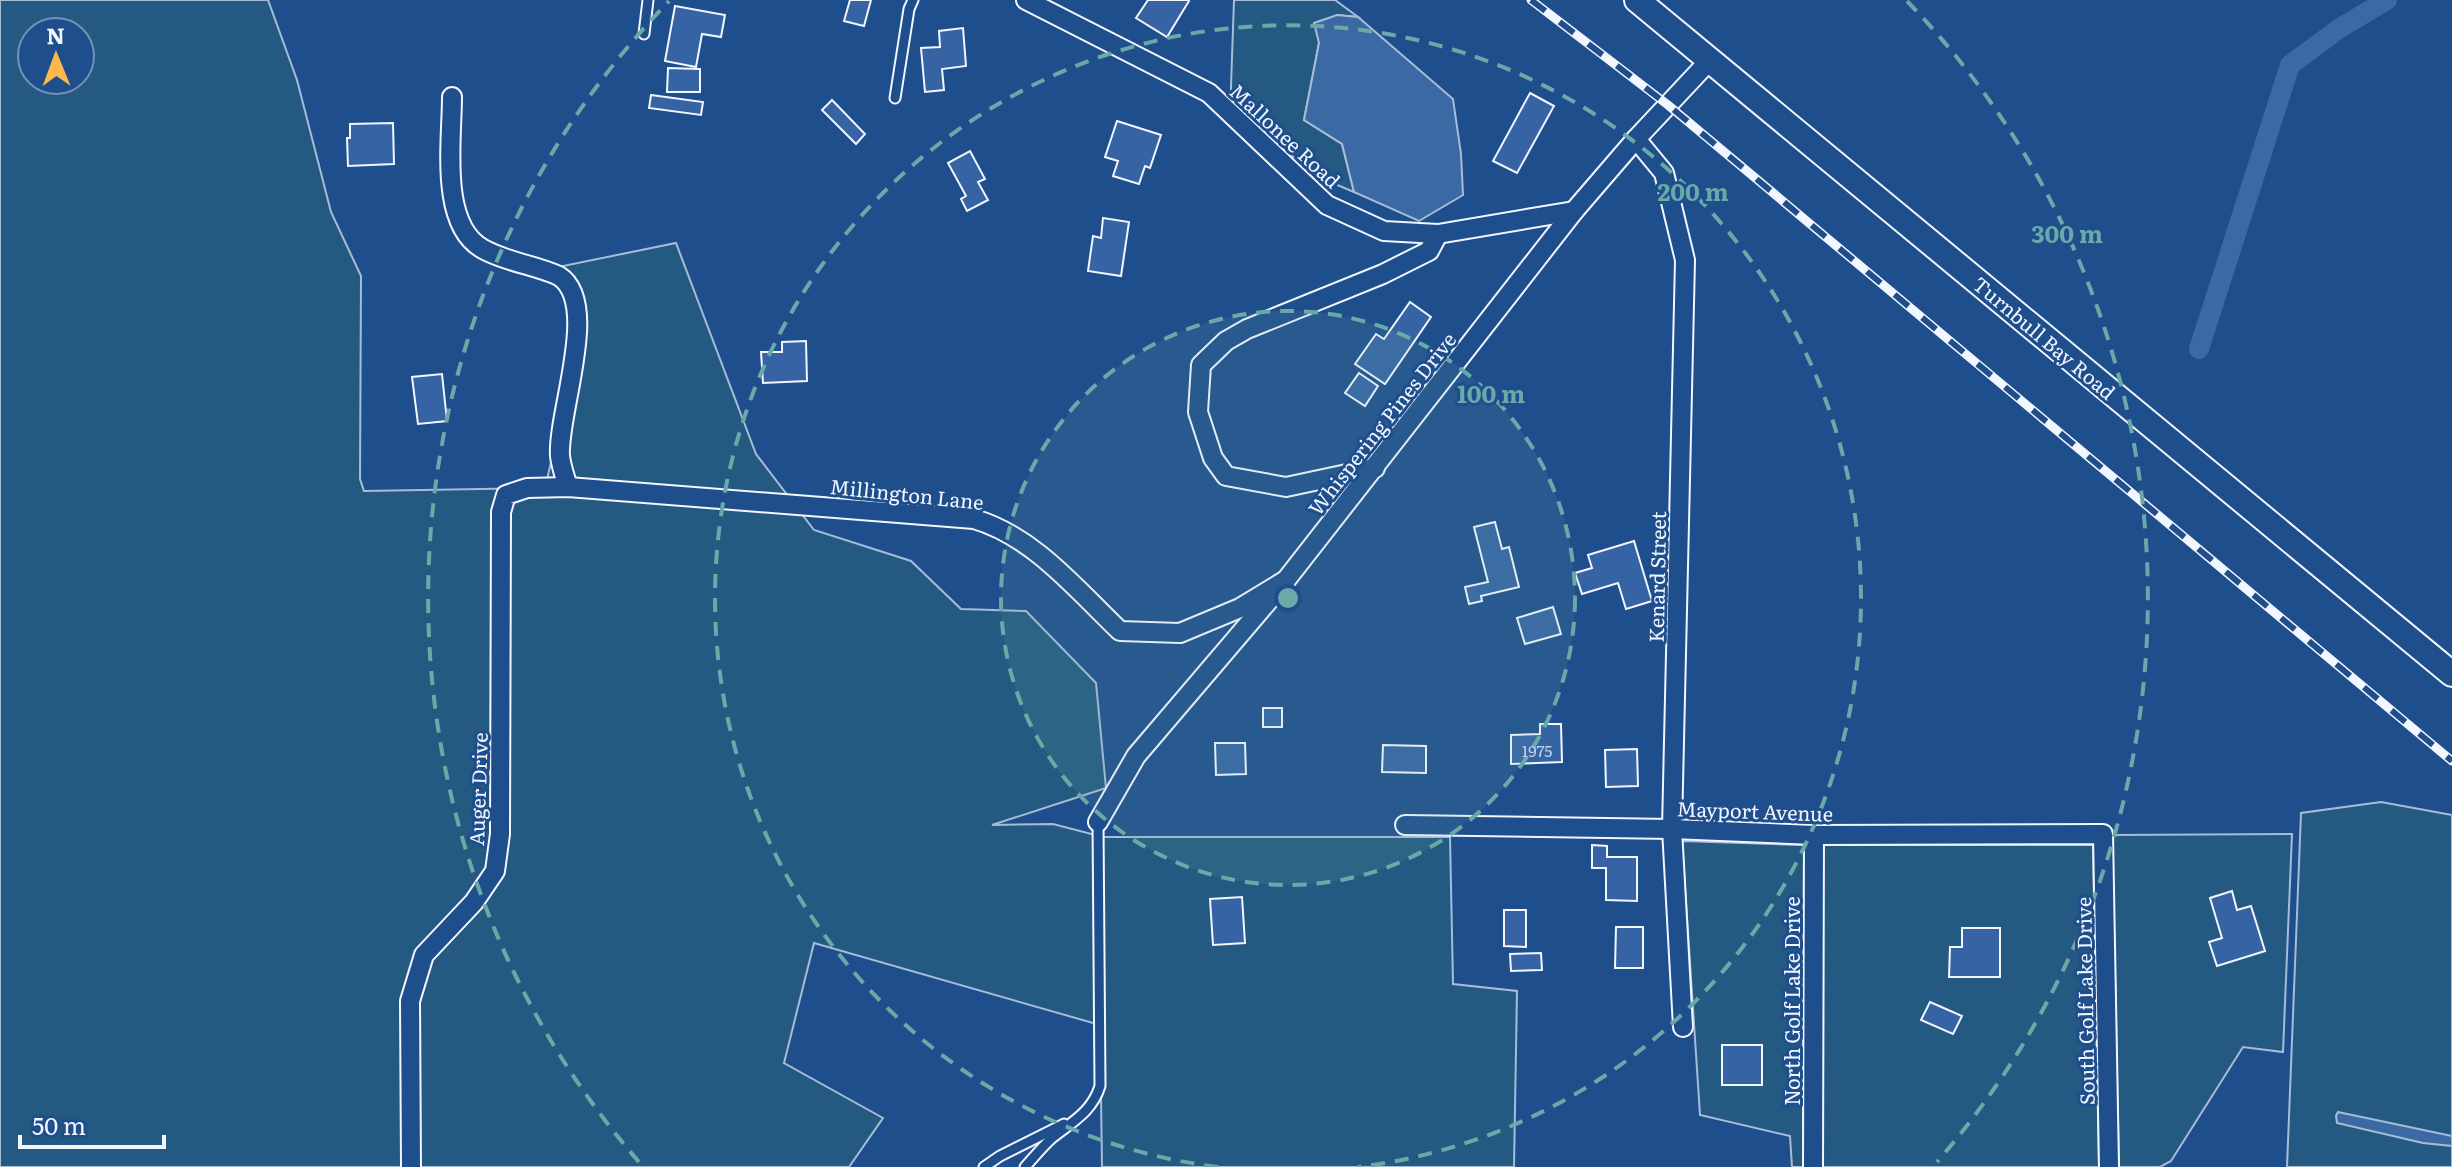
<svg xmlns="http://www.w3.org/2000/svg" width="2452" height="1167" font-family="Literata,serif">
<style>
.green{fill:#245a82;stroke:#a8bbd7;stroke-width:2;fill-rule:evenodd}
.water{fill:#3b69a3;stroke:#a8bbd7;stroke-width:2}
.lines{fill:none;stroke-linecap:round;stroke-linejoin:round}
.canal{stroke:#3b69a3;stroke-width:20}
.building{fill:#3563a3;stroke:#f2f6ff;stroke-width:2}
.lane-casing{stroke:#f2f6ff;stroke-width:13}
.street-casing{stroke:#f2f6ff;stroke-width:22}
.secondary-casing{stroke:#f2f6ff;stroke-width:28}
.lane{stroke:#1f4e8c;stroke-width:9}
.street{stroke:#1f4e8c;stroke-width:18}
.secondary{stroke:#1f4e8c;stroke-width:24}
.rail-casing{stroke:#f2f6ff;stroke-width:9}
.rail{stroke:#1f4e8c;stroke-width:6;stroke-dasharray:18;stroke-linecap:butt}
.ring{fill:none;stroke:#6aa9a8;stroke-width:4;stroke-dasharray:14 10}
.labels{text-anchor:middle;dominant-baseline:central;stroke-width:6;stroke-linejoin:round;paint-order:stroke}
.number-label{font-size:16px;fill:#c3d1e8}
.street-label{font-size:20px;fill:#f2f6ff;stroke:#1f4e8c}
.centre{fill:#6aa9a8;stroke:#1f4e8c;stroke-width:4}
.ring-label{font-size:24px;text-anchor:middle;font-weight:bold;fill:#6aa9a8;stroke:#1f4e8c;stroke-width:6;stroke-linejoin:round;paint-order:stroke}
</style>
<rect width="100%" height="100%" fill="#1f4e8c"/>
<!-- green -->
<g class="green">
<path d="M0 0H268L297 80 331 212 361 276 360 479 364 491 545 488 576 355 563 266 676 243 756 454 814 530 911 561 961 609 1026 611 1096 683 1106 788 992 825 1053 824 1103 837H1450L1453 984 1517 991 1514 1167H1102L1100 1025 814 943 784 1063 883 1118 849 1167H0ZM32 32H80V80H32Z"/>
<path d="M1234 0H1335L1358 17 1337 15 1319 43 1304 120 1342 144 1354 192 1335 184 1230 115Z"/>
<path d="M2381 802 2452 815V1167H2287L2301 813Z"/>
<path d="M2292 834 2283 1052 2243 1047 2171 1161 2160 1167H2119L2112 835Z"/>
<path d="M1682 841 1804 845 1803 1167H1792L1790 1136 1700 1115Z"/>
<path d="M1823 845H2093L2099 1167H1823Z"/>
</g>
<!-- water -->
<g class="water">
<path d="M1337 15 1358 17 1453 99 1461 154 1463 195 1419 221 1354 192 1342 144 1304 120 1319 43 1314 23Z"/>
<path d="M2338 1112 2452 1136V1146L2423 1143 2337 1123 2336 1116Z"/>
</g>
<g class="lines">
<!-- canal -->
<path class="canal" d="M2199 349 2290 65 2340 28 2387 0"/>
</g>
<!-- building -->
<g class="building">
<path d="M850 0H871L864 26 844 21Z"/>
<path d="M1148 0H1188L1189 1 1167 37 1136 18Z"/>
<path d="M675 6 725 15 721 37 702 34 696 67 665 61Z"/>
<path d="M963 28 966 66 942 69 944 90 925 92 921 48 940 47 939 31Z"/>
<path d="M668 68 700 69V92H667Z"/>
<path d="M1530 93 1554 106 1517 173 1493 161Z"/>
<path d="M651 95 703 102 701 115 649 108Z"/>
<path d="M832 100 865 134 856 144 822 110Z"/>
<path d="M1117 121 1161 135 1150 168 1145 166 1139 184 1113 176 1118 161 1105 157Z"/>
<path d="M393 123 394 164 348 166 347 138H350V124Z"/>
<path d="M970 151 985 179 978 182 988 200 967 211 961 199 966 196 948 163Z"/>
<path d="M1103 218 1129 222 1121 276 1088 271 1093 236 1101 238Z"/>
<path d="M1410 302 1431 317 1385 384 1355 364 1376 334 1384 339Z"/>
<path d="M806 341 807 381 763 383 761 352H782V342Z"/>
<path d="M1359 373 1378 386 1365 406 1345 393Z"/>
<path d="M442 374 447 421 418 424 412 377Z"/>
<path d="M1495 522 1502 549 1509 547 1519 587 1481 596 1482 601 1469 604 1465 587 1488 582 1474 527Z"/>
<path d="M1634 541 1652 601 1626 609 1618 583 1582 594 1575 573 1592 568 1588 555Z"/>
<path d="M1553 607 1561 634 1525 644 1517 618Z"/>
<rect x="1263" y="708" width="19" height="19"/>
<path d="M1540 724H1561L1562 762 1511 764V735L1540 734Z"/>
<path d="M1215 743H1245L1246 774 1216 775Z"/>
<path d="M1383 745 1426 746V773L1382 772Z"/>
<path d="M1637 749 1638 786 1606 787 1605 750Z"/>
<path d="M1592 845 1607 846V857H1637V901L1606 900V868H1592Z"/>
<path d="M2232 891 2237 910 2251 906 2265 951 2217 966 2209 942 2222 938 2210 898Z"/>
<path d="M1242 897 1245 943 1213 945 1210 899Z"/>
<path d="M1504 910H1526V947L1504 946Z"/>
<path d="M1616 927H1643V968H1615Z"/>
<path d="M1962 928H2000V977H1949L1950 947H1962Z"/>
<path d="M1541 953 1542 970 1511 971 1510 954Z"/>
<path d="M1930 1002 1962 1016 1953 1034 1921 1020Z"/>
<rect x="1722" y="1045" width="40" height="40"/>
</g>
<g class="lines">
<!-- lane casing -->
<g class="lane-casing">
<g id="lane">
<path d="M644 34 648 0"/>
<path d="M895 98 909 9 913 0"/>
<path d="M984 1167 1000 1156 1064 1124"/>
<path d="M1025 1167C1034 1157 1042 1147 1052 1138 1072 1122 1092 1112 1100 1086L1098 822"/>
</g>
</g>
<!-- street casing -->
<g class="street-casing">
<g id="street">
<path d="M1026 0 1209 93 1327 205 1384 231 1438 234 1574 211"/>
<path d="M452 97C452 140 439 225 483 249 506 262 535 265 559 276 601 303 557 413 560 456 561 466 565 477 568 487"/>
<path d="M1636 139 1664 173 1685 260 1672 829 1683 1027"/>
<path d="M1375 468 1286 487 1226 476 1213 458 1198 412 1201 365 1226 341 1247 329 1383 274 1429 251 1438 234"/>
<path d="M1098 822 1136 756 1286 580 1574 211 1636 139 1710 60"/>
<path d="M1405 825 1672 829 1814 835 2103 834 2109 1167"/>
<path d="M411 1167 410 1001 424 955 474 902 495 871 500 834 501 512 506 495 527 488 568 487 974 519C1033 536 1076 589 1120 631L1180 633 1240 608 1286 580"/>
<path d="M1813 1167 1814 835"/>
</g>
</g>
<!-- secondary casing -->
<g class="secondary-casing">
<path id="secondary" d="M1637 0 2452 674"/>
</g>
<!-- lane -->
<use href="#lane" class="lane"/>
<!-- street -->
<use href="#street" class="street"/>
<!-- secondary -->
<use href="#secondary" class="secondary"/>
<!-- rail casing -->
<g class="rail-casing">
<path id="rail" d="M1531 0 1668 105 2452 761"/>
</g>
<!-- rail -->
<use href="#rail" class="rail"/>
</g>
<!-- distance rings -->
<circle cx="1288" cy="598" r="287" fill="#6aa9a8" fill-opacity=".12"/>
<g class="ring">
<circle cx="1288" cy="598" r="287"/>
<path d="M1218 1167A573 573 0 1 1 1358 1167"/>
<path d="M639 1162A860 860 0 0 1 669 1M1907 1A860 860 0 0 1 1937 1162"/>
</g>
<g class="labels">
<!-- number labels -->
<g class="number-label">
<text x="1537" y="750">1975</text>
</g>
<!-- street labels -->
<g class="street-label">
<text transform="translate(1286 135) rotate(43)">Mallonee Road</text>
<text transform="translate(2045 337) rotate(40)">Turnbull Bay Road</text>
<text transform="translate(1381 423) rotate(-52)">Whispering Pines Drive</text>
<text transform="translate(907 493) rotate(6)">Millington Lane</text>
<text transform="translate(1656 577) rotate(-89)">Kenard Street</text>
<text transform="translate(477 789) rotate(-88)">Auger Drive</text>
<text transform="translate(1755 810) rotate(2)">Mayport Avenue</text>
<text transform="translate(1791 1001) rotate(-90)">North Golf Lake Drive</text>
<text transform="translate(2084 1001) rotate(-91)">South Golf Lake Drive</text>
</g>
</g>
<circle cx="1288" cy="598" r="12" class="centre"/>
<g class="ring-label">
<text x="1693" y="201">200 m</text>
<text x="2067" y="243">300 m</text>
<text x="1491" y="403">100 m</text>
</g>
<!-- north arrow -->
<g transform="translate(56 56) rotate(359)"><circle r="38" fill="#1f4e8c" stroke="#7391ba" stroke-width="2"/>
<path d="M0-6L14 30L0 20L-14 30Z" fill="#ffb74d"/>
<text y="-12" font-size="22" font-weight="bold" text-anchor="middle" fill="#f2f6ff">N</text>
</g>
<!-- scale -->
<path d="M20 1135v12h144v-12" fill="none" stroke="#f2f6ff" stroke-width="4"/>
<text x="32" y="1135" font-size="24" fill="#f2f6ff" stroke="#1f4e8c" stroke-width="6" paint-order="stroke">50 m</text>
</svg>
